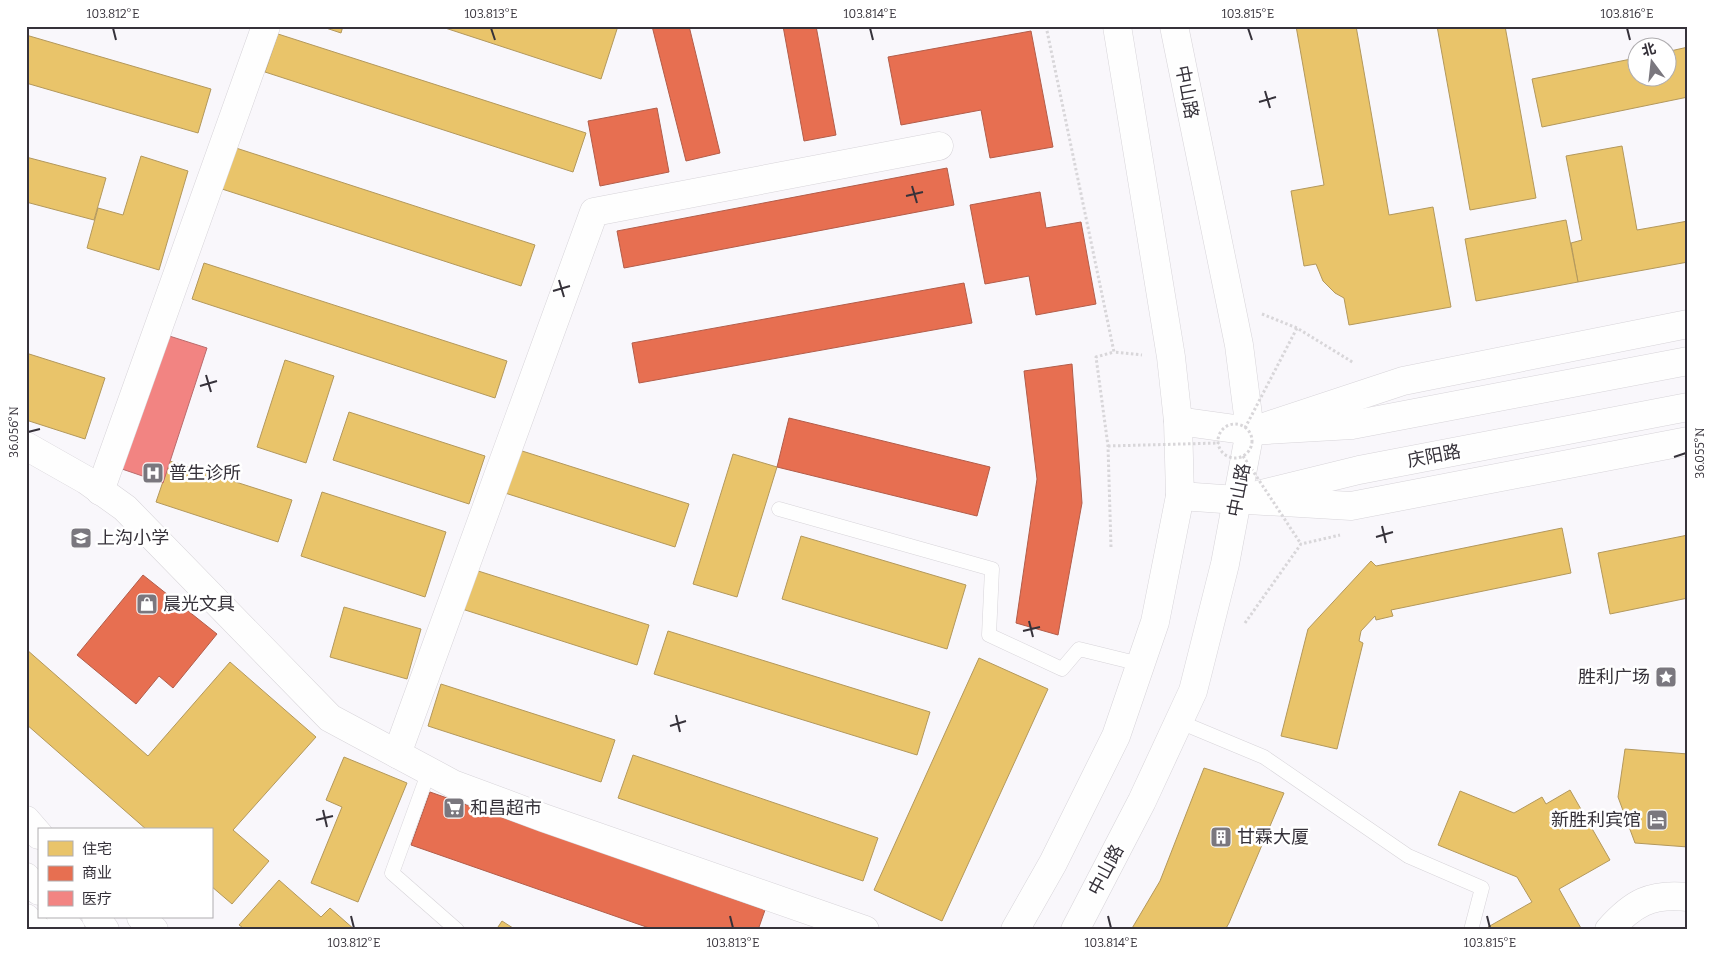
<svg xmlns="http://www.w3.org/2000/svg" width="1714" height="956" font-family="Bitter,'Noto Sans SC',serif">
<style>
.homes{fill:#e9c46a;stroke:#b3985c}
.shops{fill:#e76f51;stroke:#b25d4a}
.health{fill:#f28482;stroke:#ba6b6c}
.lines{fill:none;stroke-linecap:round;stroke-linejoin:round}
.service-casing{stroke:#d7d4d9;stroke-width:15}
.minor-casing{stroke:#d7d4d9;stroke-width:29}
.primary-casing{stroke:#d7d4d9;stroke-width:29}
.path{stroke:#d8d6d9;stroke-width:3;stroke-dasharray:2.5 2.5;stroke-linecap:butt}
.service{stroke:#fefefe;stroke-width:14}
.minor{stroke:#fefefe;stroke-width:28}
.primary{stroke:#fefefe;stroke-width:28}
.path-bridge{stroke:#d8d6d9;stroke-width:3;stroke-dasharray:2.5 2.5;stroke-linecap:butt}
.ticks{fill:none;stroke:#36323a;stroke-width:2}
.labels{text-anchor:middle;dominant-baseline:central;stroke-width:5;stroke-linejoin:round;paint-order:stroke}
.street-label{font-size:18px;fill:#36323a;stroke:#fff}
.poi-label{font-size:18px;fill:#36323a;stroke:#fff;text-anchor:start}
.neatline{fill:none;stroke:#36323a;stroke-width:2}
.ticks-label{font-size:12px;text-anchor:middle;fill:#36323a}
</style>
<rect width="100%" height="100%" fill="#f9f7fb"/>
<!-- homes -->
<g class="homes">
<path d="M320 26H343L341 33Z"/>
<path d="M439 26H618L601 79Z"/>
<path d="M1296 26H1356L1389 215 1433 207 1451 307 1349 325 1344 298 1335 293 1323 281 1316 264 1304 266 1291 191 1324 185Z"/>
<path d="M1437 26H1505L1536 198 1470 210Z"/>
<path d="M278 34 586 133 573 172 265 72Z"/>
<path d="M26 35 211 89 198 133 26 83Z"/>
<path d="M1688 47V97L1542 127 1532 79 1636 58V78H1666V52Z"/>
<path d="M1622 146 1637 230 1688 221V262L1578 282 1571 243 1582 240 1566 156Z"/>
<path d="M236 148 535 245 521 286 222 189Z"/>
<path d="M141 156 188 171 159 270 87 248 98 208 123 215Z"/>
<path d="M26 157 106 178 94 220 26 202Z"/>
<path d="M1566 220 1578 282 1476 301 1465 239Z"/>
<path d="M204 263 507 361 495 398 192 299Z"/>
<path d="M26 353 105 378 85 439 26 420Z"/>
<path d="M285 360 334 376 306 463 257 447Z"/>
<path d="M349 412 485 456 469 504 333 460Z"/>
<path d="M519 450 689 504 675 547 505 493Z"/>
<path d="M733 454 777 467 737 597 693 584Z"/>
<path d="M170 461 292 500 278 542 156 502Z"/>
<path d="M322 492 446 532 425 597 301 556Z"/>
<path d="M1562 528 1571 573 1391 610 1393 616 1376 620 1375 616 1361 631 1359 641 1363 643 1337 749 1281 736 1308 629 1371 561 1376 566Z"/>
<path d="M1688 535V598L1610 614 1598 553Z"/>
<path d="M801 536 966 585 947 649 782 599Z"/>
<path d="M475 570 649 625 637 665 462 609Z"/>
<path d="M344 607 421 629 407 679 330 657Z"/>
<path d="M668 631 930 712 917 755 654 674Z"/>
<path d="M26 649 148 756 230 662 316 737 233 830 269 861 232 904 211 886V830H147L26 724Z"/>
<path d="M979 658 1048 689 942 921 874 890Z"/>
<path d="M441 684 615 740 601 782 428 726Z"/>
<path d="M1625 749 1688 754V847L1635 843 1618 797Z"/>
<path d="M633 755 878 838 863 881 618 798Z"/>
<path d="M344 757 407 783 358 902 311 883 342 807 326 800Z"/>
<path d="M1204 768 1284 793 1229 923 1225 930H1131L1160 881Z"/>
<path d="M1570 790 1610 860 1559 889 1582 930H1490L1488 927 1532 902 1517 877 1438 845 1460 791 1514 813 1542 797 1546 804Z"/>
<path d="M279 880 321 917 330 908 355 930H246L239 925Z"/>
<path d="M502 921 516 930H496Z"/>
</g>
<!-- shops -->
<g class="shops">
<path d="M652 26H689L720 153 686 161Z"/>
<path d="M783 26H816L836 135 804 141Z"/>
<path d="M1031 31 1053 147 990 158 981 110 901 125 888 57Z"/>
<path d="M657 108 669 172 600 186 588 121Z"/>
<path d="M947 168 954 205 624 268 617 231Z"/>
<path d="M1040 192 1046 228 1081 222 1096 304 1036 315 1029 276 985 284 970 205Z"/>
<path d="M964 283 972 323 639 383 632 343Z"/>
<path d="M1072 364 1082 503 1058 635 1016 623 1037 479 1024 371Z"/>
<path d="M789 418 990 467 977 516 777 467Z"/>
<path d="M143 575 217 634 173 688 159 676 136 704 77 655Z"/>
<path d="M430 792 765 910 758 930H655L411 845Z"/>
</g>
<!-- health -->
<path class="health" d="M163 334 207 348 163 483 119 468Z"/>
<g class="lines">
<!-- service casing -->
<g class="service-casing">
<g id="service">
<path d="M779 509 992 569 989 635 1062 669 1079 649 1140 664"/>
<path d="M1180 722 1264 757 1408 856 1482 888 1471 930"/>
<path d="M429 771 392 873 457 930"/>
</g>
</g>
<!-- minor casing -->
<g class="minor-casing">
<g id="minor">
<path d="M1267 426 1403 381 1688 324"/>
<path d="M26 446 86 480 125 508 330 718 453 784 544 818 865 930"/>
<path d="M100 491 266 26"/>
<path d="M1248 500 1351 506 1688 441"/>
<path d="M397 754 594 212 939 146"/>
<path d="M1609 930C1633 903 1651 893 1688 897"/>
</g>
</g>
<!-- primary casing -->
<g class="primary-casing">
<g id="primary">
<path d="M1178 421 1250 431 1352 425 1688 361"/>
<path d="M1180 496 1237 500 1359 470 1688 407"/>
<path d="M26 820 39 835"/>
<path d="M26 877 39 891"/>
<path d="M61 917 71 930"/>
<path d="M96 917 105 930"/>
<path d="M141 917 154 930"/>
<path d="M26 918 38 930"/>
<path d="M1015 930 1053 863 1116 736 1155 622 1180 496 1178 421 1171 357 1117 26"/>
<path d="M1075 930 1142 801 1193 691 1225 564 1250 431 1239 345 1174 26"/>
</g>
</g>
<!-- path -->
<g class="path">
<path d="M1046 26 1114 352 1142 355"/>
<path d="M1262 314 1297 328 1354 363"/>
<path d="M1111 547 1108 446 1096 357 1114 352"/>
<path d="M1245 623 1301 544 1340 535"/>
</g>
<!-- service -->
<use href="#service" class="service"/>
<!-- minor -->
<use href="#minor" class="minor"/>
<!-- primary -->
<use href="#primary" class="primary"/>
<!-- path-bridge -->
<g class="path-bridge">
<circle cx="1235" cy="441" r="17"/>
<path d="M1245 428 1297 328"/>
<path d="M1108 446 1219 443"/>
<path d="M1243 456 1301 544"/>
</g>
</g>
<!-- ticks -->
<path class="ticks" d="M113 28 116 40M491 28 495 40M870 28 873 40M1248 28 1252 40M1627 28 1630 40M1265 91 1270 108M1259 102 1276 97M912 186 917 203M906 196 923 192M559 280 564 297M553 291 570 286M206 375 211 392M200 386 217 381M28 432 40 429M1674 457 1686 453M1382 526 1386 543M1376 537 1393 532M1029 621 1033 637M1023 631 1040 627M676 715 680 732M670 726 686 721M323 810 327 827M316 820 333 816M351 916 354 928M730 916 733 928M1108 916 1111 928M1487 916 1490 928"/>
<!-- icons -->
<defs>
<g id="hospital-square" transform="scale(1.125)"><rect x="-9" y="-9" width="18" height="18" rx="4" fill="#7a777e" stroke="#fff"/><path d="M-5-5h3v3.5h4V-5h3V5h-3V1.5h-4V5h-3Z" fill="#fff"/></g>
<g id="school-square" transform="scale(1.125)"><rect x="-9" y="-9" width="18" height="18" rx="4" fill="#7a777e" stroke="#fff"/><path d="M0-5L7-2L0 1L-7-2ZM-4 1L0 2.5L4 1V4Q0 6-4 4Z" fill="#fff"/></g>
<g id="shop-square" transform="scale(1.125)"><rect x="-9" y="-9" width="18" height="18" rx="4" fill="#7a777e" stroke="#fff"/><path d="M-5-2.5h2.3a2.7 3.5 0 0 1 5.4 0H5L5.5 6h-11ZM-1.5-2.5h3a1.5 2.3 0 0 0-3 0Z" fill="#fff"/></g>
<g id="sight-square" transform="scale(1.125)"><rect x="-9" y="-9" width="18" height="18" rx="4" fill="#7a777e" stroke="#fff"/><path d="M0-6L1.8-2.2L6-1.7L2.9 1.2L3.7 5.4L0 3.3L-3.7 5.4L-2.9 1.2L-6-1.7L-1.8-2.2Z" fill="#fff"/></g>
<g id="supermarket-square" transform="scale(1.125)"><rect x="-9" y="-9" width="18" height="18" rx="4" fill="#7a777e" stroke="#fff"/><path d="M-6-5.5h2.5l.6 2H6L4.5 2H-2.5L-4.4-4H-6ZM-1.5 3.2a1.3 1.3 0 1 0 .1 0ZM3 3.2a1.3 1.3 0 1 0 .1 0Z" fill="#fff"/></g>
<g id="hotel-square" transform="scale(1.125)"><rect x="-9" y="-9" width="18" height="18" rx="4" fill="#7a777e" stroke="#fff"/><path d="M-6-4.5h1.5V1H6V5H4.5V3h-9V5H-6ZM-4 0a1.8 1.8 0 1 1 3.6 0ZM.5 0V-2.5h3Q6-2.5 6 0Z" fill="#fff"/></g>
<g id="building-square" transform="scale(1.125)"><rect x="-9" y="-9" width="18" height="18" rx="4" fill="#7a777e" stroke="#fff"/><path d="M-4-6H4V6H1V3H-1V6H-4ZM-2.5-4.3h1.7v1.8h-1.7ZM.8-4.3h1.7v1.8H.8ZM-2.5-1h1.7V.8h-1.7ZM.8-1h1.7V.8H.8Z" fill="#fff"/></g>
</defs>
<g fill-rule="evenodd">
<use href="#hospital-square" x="153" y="473"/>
<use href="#school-square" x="81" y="538"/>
<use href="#shop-square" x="147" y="604"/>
<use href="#sight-square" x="1666" y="677"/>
<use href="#supermarket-square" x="454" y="808"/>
<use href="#hotel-square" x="1657" y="820"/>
<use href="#building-square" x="1221" y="837"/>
</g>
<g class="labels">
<!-- street labels -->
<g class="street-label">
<text transform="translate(1187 92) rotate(79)">中山路</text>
<text transform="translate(1434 456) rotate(-11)">庆阳路</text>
<text transform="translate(1239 490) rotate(-79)">中山路</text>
<text transform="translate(1106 870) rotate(-62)">中山路</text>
</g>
<!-- poi labels -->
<g class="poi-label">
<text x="169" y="473">普生诊所</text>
<text x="97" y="538">上沟小学</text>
<text x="163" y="604">晨光文具</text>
<text x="1650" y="677" text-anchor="end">胜利广场</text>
<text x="470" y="808">和昌超市</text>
<text x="1641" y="820" text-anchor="end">新胜利宾馆</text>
<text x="1237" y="837">甘霖大厦</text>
</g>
</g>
<!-- border -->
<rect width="1714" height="956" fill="none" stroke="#ffffff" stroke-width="55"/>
<!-- legend -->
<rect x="38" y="828" width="175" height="90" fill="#ffffff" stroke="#afadb0"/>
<rect x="48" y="841" width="25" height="15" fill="#e9c46a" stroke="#afadb0"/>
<text x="82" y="854" font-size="15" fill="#36323a">住宅</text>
<rect x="48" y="866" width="25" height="15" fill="#e76f51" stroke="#afadb0"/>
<text x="82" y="878" font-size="15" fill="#36323a">商业</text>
<rect x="48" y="891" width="25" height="15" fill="#f28482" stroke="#afadb0"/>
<text x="82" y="904" font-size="15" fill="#36323a">医疗</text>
<!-- north arrow -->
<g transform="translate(1652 62) rotate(345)"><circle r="24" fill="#ffffff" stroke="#afadb0"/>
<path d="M0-4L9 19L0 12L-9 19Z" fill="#7a777e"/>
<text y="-8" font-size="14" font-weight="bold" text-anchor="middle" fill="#36323a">北</text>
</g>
<rect x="28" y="28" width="1658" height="900" class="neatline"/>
<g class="ticks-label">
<text x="113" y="18">103.812°E</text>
<text x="491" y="18">103.813°E</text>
<text x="870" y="18">103.814°E</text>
<text x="1248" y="18">103.815°E</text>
<text x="1627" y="18">103.816°E</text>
<text transform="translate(14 432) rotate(-90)" y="4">36.056°N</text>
<text transform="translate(1700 453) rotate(-90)" y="4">36.055°N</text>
<text x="354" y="947">103.812°E</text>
<text x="733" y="947">103.813°E</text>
<text x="1111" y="947">103.814°E</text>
<text x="1490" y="947">103.815°E</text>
</g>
</svg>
